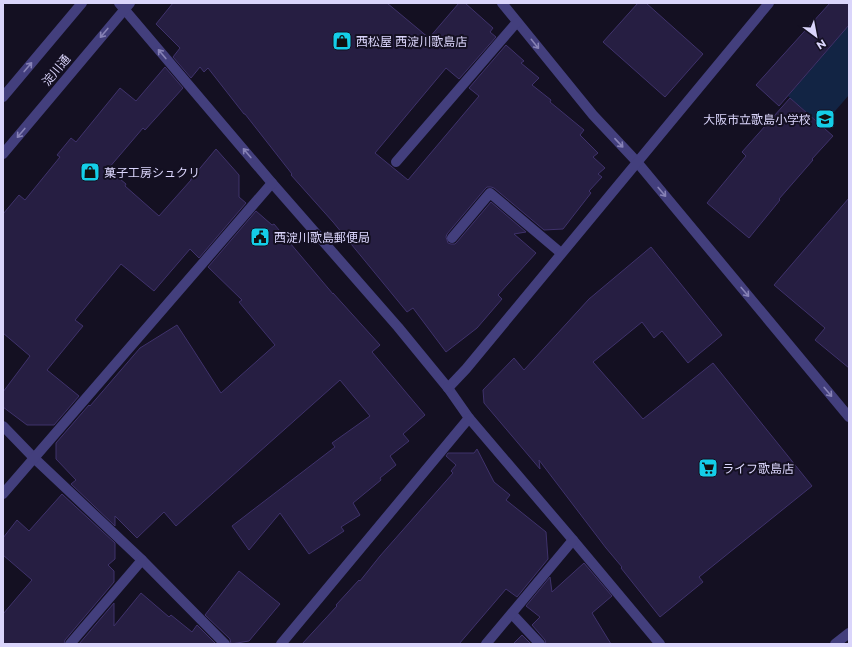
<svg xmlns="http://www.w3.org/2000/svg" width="852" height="647" font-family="Montserrat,'Noto Sans JP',sans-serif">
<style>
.water{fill:#122444}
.building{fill:#261e42;stroke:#3f326b}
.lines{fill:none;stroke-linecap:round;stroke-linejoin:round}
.minor{stroke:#433f7d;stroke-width:10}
.oneway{stroke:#8782b6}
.labels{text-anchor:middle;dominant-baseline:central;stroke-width:4;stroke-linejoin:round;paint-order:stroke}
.poi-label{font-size:12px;fill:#dad5fb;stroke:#141022;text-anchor:start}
.street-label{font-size:12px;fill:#dad5fb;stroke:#141022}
</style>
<rect width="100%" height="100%" fill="#141022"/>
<!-- water -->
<path class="water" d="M849 25V95L822 126 788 96Z"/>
<!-- building -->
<g class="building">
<path d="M173 3H387L429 38 459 3H465L493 28 490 32 496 37 459 79 446 68 375 153 408 180 479 96 469 88 506 45 524 61 521 63 539 78 532 85 551 100 550 102 584 130 580 135 598 153 593 157 605 168 598 174 602 177 589 191 591 193 563 229 544 230 494 188 491 187H487L485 189 447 234 446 237 448 243 451 244H455L457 242 491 202 526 232 514 234 536 253 498 295 502 299 477 328 446 352 413 308 407 312 333 222 291 175 292 174 245 114H244L208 68 204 72 200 67 191 78 173 57 180 48 156 24Z"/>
<path d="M638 3H646L703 54 665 97 603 42Z"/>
<path d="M830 3H849V25L779 106 756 85Z"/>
<path d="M165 67 183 88 145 130 143 128 108 169 126 184 125 186 159 216 191 180V179L216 149 239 175V197L246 203 199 258 190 249 154 291 121 264 75 320 83 326 47 370 79 396 54 425H27L3 407V392L30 356 3 333V214L19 195 25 200 60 157 57 155 71 138 76 142 120 88 136 101Z"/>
<path d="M790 98 833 136 812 159 813 160 779 199 780 200 749 238 707 203 746 156 742 152Z"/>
<path d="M849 198V368L815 340 825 328 774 285Z"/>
<path d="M256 211 272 225 274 224 333 294V293L380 345 372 352 425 415 403 434 409 441 390 456 396 465 380 478 381 480 353 503 360 515 341 527 344 531 309 554 280 513 249 550 232 526 335 447 332 443 370 416 340 380 176 526 164 512 137 538 115 516V526L71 484 76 480 56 459V443L89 405 90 406 140 348 177 325 194 351 221 393 275 345 239 302 242 300 208 267Z"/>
<path d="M651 247 722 335 688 363 662 331 654 338 642 322 593 362 643 419 713 363 812 486 699 577 703 582 660 617 621 568 622 567 606 548 539 460 540 469 484 403 483 390 514 358 524 370 589 299Z"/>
<path d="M477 449 494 482 510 495 506 500 546 532 548 559 517 597 506 589 459 644H302L337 606 336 605 359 580 360 581 380 556 453 473 451 471 456 465 446 456 448 453H474Z"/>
<path d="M62 494 115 543V559L108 565 114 571V582L65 640 64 644H3V614L32 580 3 555V538L17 520 29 531Z"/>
<path d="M584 563 612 596 592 613 611 644H546L545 640 532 625 540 617 526 606 550 577 552 592Z"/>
<path d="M239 571 280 604 249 641 231 644 230 639 205 615Z"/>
<path d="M141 593 169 617 171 615 192 632 197 625 216 644H79L114 603V626Z"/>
<path d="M522 635 531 644H513Z"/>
</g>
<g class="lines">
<!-- minor -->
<g class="minor">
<path d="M119 3 272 183 398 327 448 388 469 418 573 540 660 644"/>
<path d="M502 3 593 115 637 162 849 417"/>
<path d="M3 97 82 3"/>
<path d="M3 154 130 3"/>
<path d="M396 162 517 22"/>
<path d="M452 238 490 193 561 253"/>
<path d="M448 388 466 369 769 3"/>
<path d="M3 426 34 458 142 560 225 644"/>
<path d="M3 494 272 183"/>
<path d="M512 614 540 644"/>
<path d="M70 644 142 560"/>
<path d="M281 644 469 418"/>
<path d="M486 644 573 540"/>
<path d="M835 644 849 633"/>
</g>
</g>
<!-- one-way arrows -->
<defs><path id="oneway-shaft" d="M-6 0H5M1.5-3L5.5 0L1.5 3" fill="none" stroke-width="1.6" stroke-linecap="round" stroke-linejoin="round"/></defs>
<g class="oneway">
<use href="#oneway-shaft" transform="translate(104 33) rotate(130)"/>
<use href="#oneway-shaft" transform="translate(535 44) rotate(51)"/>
<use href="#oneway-shaft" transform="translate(162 54) rotate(-130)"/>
<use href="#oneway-shaft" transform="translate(28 67) rotate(-50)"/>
<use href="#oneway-shaft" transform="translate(21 133) rotate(130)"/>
<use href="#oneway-shaft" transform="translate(619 143) rotate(47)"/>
<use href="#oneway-shaft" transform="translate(247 153) rotate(-130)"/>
<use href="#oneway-shaft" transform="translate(662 192) rotate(50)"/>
<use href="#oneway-shaft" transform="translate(745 292) rotate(50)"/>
<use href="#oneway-shaft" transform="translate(828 392) rotate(50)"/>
</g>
<!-- icons -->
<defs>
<g id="shop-square" transform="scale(1)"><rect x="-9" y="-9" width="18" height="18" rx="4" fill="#14cee8" stroke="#141022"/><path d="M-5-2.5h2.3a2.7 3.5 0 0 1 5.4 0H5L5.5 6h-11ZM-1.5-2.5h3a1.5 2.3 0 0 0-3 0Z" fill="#111"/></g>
<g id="school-square" transform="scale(1)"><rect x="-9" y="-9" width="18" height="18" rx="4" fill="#14cee8" stroke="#141022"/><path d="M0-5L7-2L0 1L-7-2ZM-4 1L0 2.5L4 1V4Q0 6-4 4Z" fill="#111"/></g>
<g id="civic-square" transform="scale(1)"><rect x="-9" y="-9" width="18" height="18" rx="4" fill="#14cee8" stroke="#141022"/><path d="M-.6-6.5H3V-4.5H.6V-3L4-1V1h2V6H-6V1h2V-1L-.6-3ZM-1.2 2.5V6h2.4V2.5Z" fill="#111"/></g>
<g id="supermarket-square" transform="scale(1)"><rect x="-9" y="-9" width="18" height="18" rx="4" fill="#14cee8" stroke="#141022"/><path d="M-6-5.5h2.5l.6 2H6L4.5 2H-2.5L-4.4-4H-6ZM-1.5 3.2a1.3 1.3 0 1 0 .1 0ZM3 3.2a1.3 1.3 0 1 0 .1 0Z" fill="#111"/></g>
</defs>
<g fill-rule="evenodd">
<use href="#shop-square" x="342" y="41"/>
<use href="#school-square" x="825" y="119"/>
<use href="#shop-square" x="90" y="172"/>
<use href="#civic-square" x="260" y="237"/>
<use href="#supermarket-square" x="708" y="468"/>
</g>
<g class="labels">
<!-- poi labels -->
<g class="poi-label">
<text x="356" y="41">西松屋 西淀川歌島店</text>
<text x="811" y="119" text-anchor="end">大阪市立歌島小学校</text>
<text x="104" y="172">菓子工房シュクリ</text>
<text x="274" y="237">西淀川歌島郵便局</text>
<text x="722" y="468">ライフ歌島店</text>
</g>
<!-- street labels -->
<g class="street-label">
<text transform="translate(56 70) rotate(-50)">淀川通</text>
</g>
</g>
<!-- border -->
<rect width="852" height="647" fill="none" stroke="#dad5fb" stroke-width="8"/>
<!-- north arrow -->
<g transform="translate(816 36) rotate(148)" stroke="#141022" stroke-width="3" paint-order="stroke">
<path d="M0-3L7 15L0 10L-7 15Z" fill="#dad5fb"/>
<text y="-6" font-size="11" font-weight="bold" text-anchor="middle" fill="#dad5fb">N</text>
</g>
</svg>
